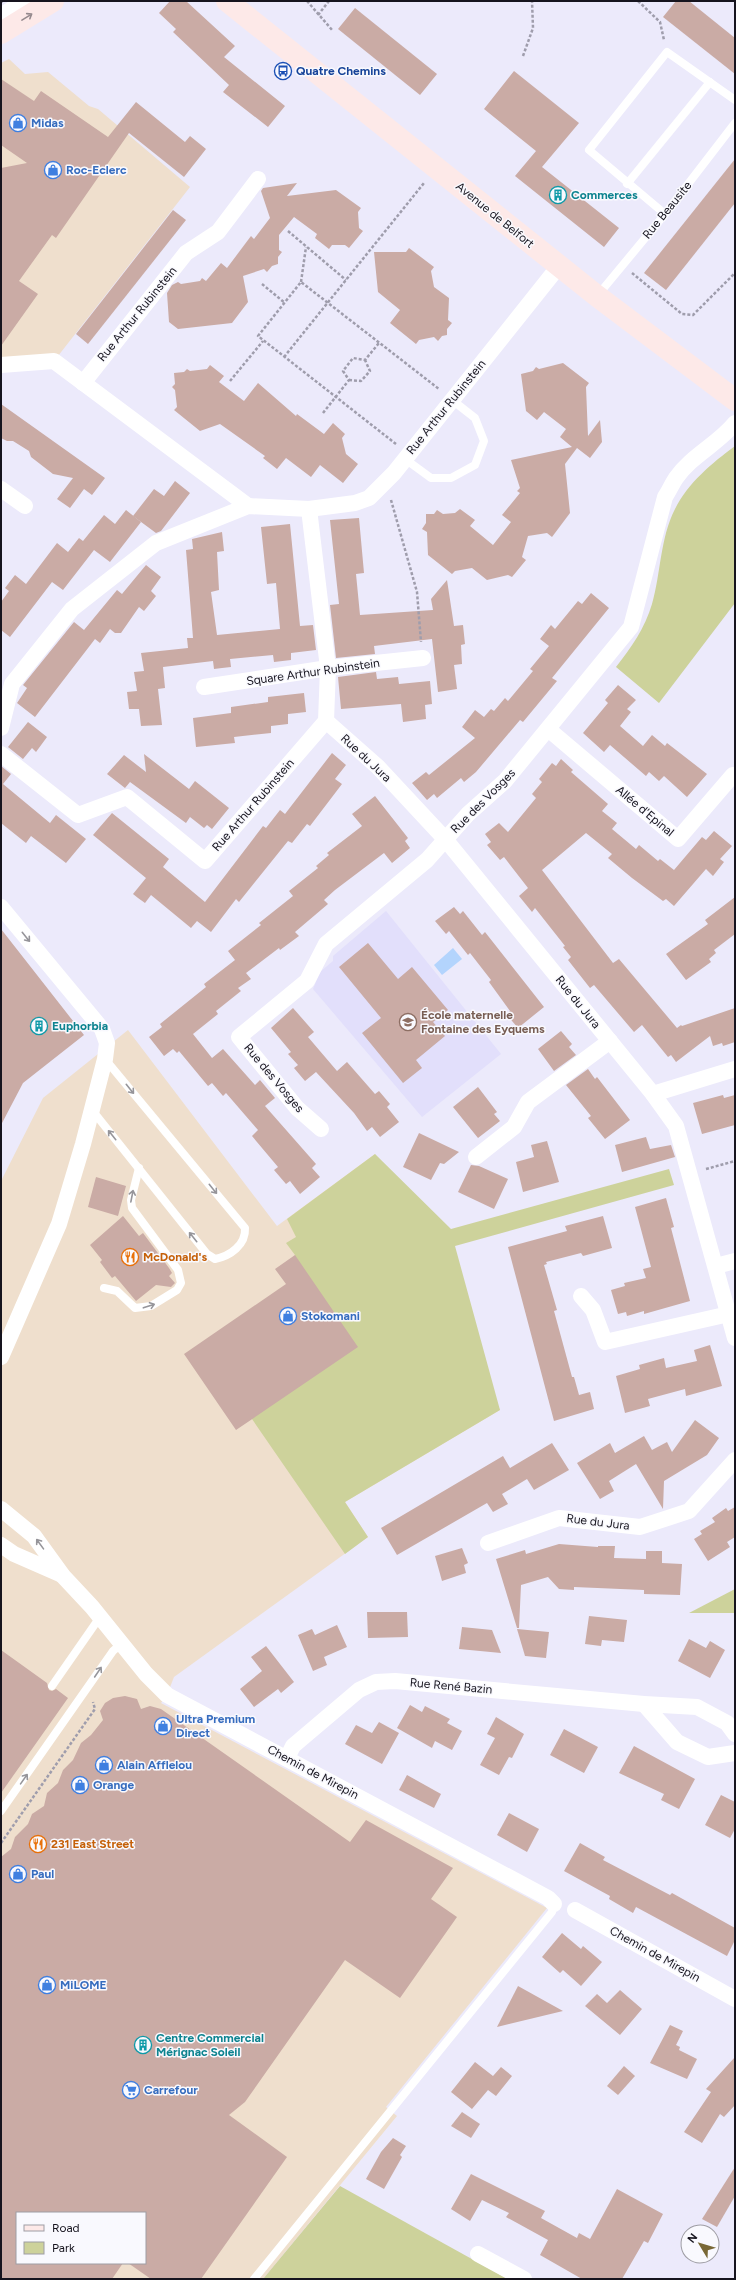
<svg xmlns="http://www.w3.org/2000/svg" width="736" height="2280" font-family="Figtree,sans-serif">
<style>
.commercial{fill:#efdfcd;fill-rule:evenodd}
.built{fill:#e2dffb}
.green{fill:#cdd29b}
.water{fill:#b3d4fd}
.building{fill:#caaba5}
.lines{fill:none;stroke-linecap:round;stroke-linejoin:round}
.path{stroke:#9f9dac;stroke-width:2.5;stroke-dasharray:3 2;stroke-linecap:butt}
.service{stroke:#fff;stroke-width:8}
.minor{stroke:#fff;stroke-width:16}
.secondary{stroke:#fde9e8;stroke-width:22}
.tram{stroke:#898795;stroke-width:1}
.oneway{stroke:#95898d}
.oneway2{stroke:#96959a}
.labels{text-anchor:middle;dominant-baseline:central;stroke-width:3;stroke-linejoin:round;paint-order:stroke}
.transit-label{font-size:12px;font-weight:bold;fill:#164399;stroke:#f9f9fe;text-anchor:start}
.shop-label{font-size:12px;font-weight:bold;fill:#366cbe;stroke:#f9f9fe;text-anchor:start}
.culture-label{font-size:12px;font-weight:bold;fill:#0d838f;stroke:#f9f9fe;text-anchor:start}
.street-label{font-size:12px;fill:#16141e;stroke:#f9f9fe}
.education-label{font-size:12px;font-weight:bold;fill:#785e54;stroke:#f9f9fe;text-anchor:start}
.food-label{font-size:12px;font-weight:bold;fill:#c56008;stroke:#f9f9fe;text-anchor:start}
</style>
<rect width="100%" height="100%" fill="#eceafb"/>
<!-- commercial -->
<g class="commercial">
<path d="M9 59 25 74 48 72 89 106 98 109 190 187 58 356 1 360V63Z"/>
<path d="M128 1030 277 1226 375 1154 500 1410 345 1502 368 1537 174 1677 167 1695 161 1703 547 1908 386 2107 397 2116 263 2279H1V1181L43 1098ZM17 2213H145V2263H17Z"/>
</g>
<!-- built -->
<path class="built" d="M386 911 501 1054 422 1117 313 989 320 972 333 961V956Z"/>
<!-- green -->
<g class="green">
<path d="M735 446V603L659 703 616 667C631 648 645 628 652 604 661 573 660 538 675 509 688 483 712 463 735 446Z"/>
<path d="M375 1154 451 1229 669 1169 674 1185 455 1246 500 1410 345 1502 368 1537 345 1554 252 1419 295 1255 286 1243 296 1237 287 1219Z"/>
<path d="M735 1589V1613H689Z"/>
<path d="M340 2186 508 2279H263Z"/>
</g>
<!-- water -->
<path class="water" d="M453 948 462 959 442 975 434 965Z"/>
<!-- building -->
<g class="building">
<path d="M170 1H186L235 46 224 57 285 106 268 127 223 92 229 85 173 32 176 29 159 13Z"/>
<path d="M676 1H689L735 38V74L663 17Z"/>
<path d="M355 8 437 74 420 95 338 29Z"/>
<path d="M514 71 579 123 542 167 619 228 604 247 515 176 536 151 484 109Z"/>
<path d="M1 79 34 101 41 91 108 137 136 102 185 142 190 136 206 149 184 177 129 133 56 238 52 235 19 281 38 294 1 346V168L27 163 1 145Z"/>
<path d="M735 159V203L666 290 644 273Z"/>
<path d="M297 183 287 196 336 190 361 208 358 212 359 228 363 231 349 248 345 245H332L329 249 315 238 317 234 294 217 279 235V250L282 252 278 257V264L272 266 267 272 264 269 243 276 248 302 232 323 178 329 169 322 167 293 172 285 178 282 181 284 200 281 202 278 206 281 221 263 227 268 251 236 254 239 270 218 261 191 263 188Z"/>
<path d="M173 210 186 220 88 344 76 334Z"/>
<path d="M409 248 434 267 431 271 434 287 449 298 448 320 452 323 447 329V335L442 336 438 341 434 337 419 340 416 344 390 323 400 310 378 292 374 252H406Z"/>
<path d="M563 363 589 383 586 387 588 436 600 420 602 442 590 458 577 448 565 464 570 513 552 537 547 533 528 536 522 557 526 560 512 577 508 575 487 580 472 568 455 571 452 574 428 555 427 532 422 529 426 523V514H434L437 510 443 514 455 513 460 509 475 520 470 526 493 545 511 522 502 515 520 493 517 491 520 488 511 460 572 447 560 437 566 429 544 412 537 420 526 411 521 374 533 371 536 367 539 369Z"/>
<path d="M210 365 224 376 219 382 244 401 258 383 296 416 297 414 324 434 333 423 345 434 342 438 346 454 358 464 343 483 320 465 311 477 286 458 277 469 263 458 265 456 220 424 200 431 174 410 177 407 175 390 172 387 175 384 174 373 184 372 187 369 190 371 207 369Z"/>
<path d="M1 404 105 478 92 495 84 489 70 508 57 499 73 478 53 474 31 457 29 451 13 441H7L1 438Z"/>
<path d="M175 481 190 493 161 531 156 533 133 516 154 489 164 496Z"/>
<path d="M126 510 141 522 110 562 94 550 63 590 52 582 10 637 1 630V602L9 591 5 588 15 575 26 584 57 543 68 552 79 538 83 541 104 515 115 524Z"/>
<path d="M359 518 364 573 356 574 360 615 433 610 431 599 447 580 454 626 463 625 465 644 461 645 462 664 454 665 457 689 438 692 432 639 374 646 375 654 336 658 330 605 339 604 330 520Z"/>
<path d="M290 524 300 626 313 625 316 650 291 653V660L274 662 273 655 230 659 231 667 222 668 214 669 213 661 163 667 165 688 158 689 162 725 141 726 139 709H129L127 692 137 691 134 672 144 671 141 653 188 648 187 638H193L186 550 193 549 192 539 222 532 224 551 217 552 219 590 211 592 217 635 280 629 276 583 267 584 261 527Z"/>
<path d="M146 565 161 577 151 591 156 596 144 611 139 607 121 633H115L110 629 100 643 95 639 35 717 17 703 27 688 23 685 74 622 84 630 117 590 122 594Z"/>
<path d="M591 593 609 608 552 678 557 681 523 722 520 720 476 772 464 782 461 778 437 798 434 794 427 800 412 783 426 772 429 775 475 738 462 727 475 710 484 717 491 709 494 711 505 698 508 701 533 671 530 669 549 646 540 639 551 625 555 629 578 601 582 604Z"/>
<path d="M376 672 377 679 398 677 399 684 430 681 432 704 425 705 426 719 403 722 401 704 341 709 338 677Z"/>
<path d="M618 685 636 700 627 709 631 712 620 726 643 746 652 735 665 746 667 743 707 774 687 797 664 776 659 781 649 772 646 776 610 745 604 752 583 733 608 703 605 700Z"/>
<path d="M304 693 306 712 288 714V724L271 726V733L234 737 235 743 196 747 193 718 231 713V707L268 702V697Z"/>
<path d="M28 722 47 737 36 752 32 748 23 759 8 747Z"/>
<path d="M332 753 346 765 335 779 342 784 310 826 307 824 292 843 288 841 239 902 236 899 211 932 197 921 191 928 151 895 145 903 138 898 133 894 146 878 93 835 112 813 169 859 163 867 205 902 263 826 266 828 280 810 285 814Z"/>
<path d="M144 754 189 789 195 781 229 808 212 829 207 825 204 828 190 817 186 823 130 782 125 788 107 774 124 755 146 772Z"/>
<path d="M561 759 573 770 571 772 608 804 602 811 617 823 612 829 636 849 639 845 658 861 660 859 674 870 702 837 706 840 714 831 732 846 720 859 724 862 713 876 706 869 674 906 666 899 663 901 632 878 608 858 612 854 586 833 542 870 613 963 619 959 677 1028 681 1025 682 1026 735 1008V1042L723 1046 722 1043 713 1046 710 1036 676 1062 671 1055 668 1057 642 1025 634 1032 594 985 590 988 568 960 571 957 563 947 565 946 535 908 532 912 519 896 528 888 504 857 500 860 487 845 491 842 485 834 499 823 508 832 536 798 532 794 542 782 539 779 552 763 556 766Z"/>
<path d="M1 766 11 774 3 784 50 823 56 815 86 839 66 863 31 836 26 843 1 823Z"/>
<path d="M375 796 408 838 405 841 410 848 392 863 384 853 335 890 324 900 328 904 295 932 299 936 280 950 279 948 246 973 251 979 238 988 241 991 216 1011 218 1014 193 1034 212 1058 223 1049 255 1085 260 1080 275 1098 265 1106 316 1164 312 1168 320 1177 300 1194 290 1181 286 1184 274 1170 278 1167 252 1136 258 1130 226 1093 223 1096 212 1083 208 1086 179 1051 177 1053 173 1049 164 1056 149 1037 162 1027 160 1024 206 987 204 984 235 960 228 951 261 925 259 923 293 896 289 891 318 868 316 866 329 855 327 853 362 826 352 814Z"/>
<path d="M735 897V934L714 950 716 953 709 959 711 962 686 980 666 954 708 924 705 920Z"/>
<path d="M454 907 460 914 463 911 482 935 485 932 544 1007 518 1028 506 1014 510 1011 489 982 491 980 470 953 468 955 449 931 446 934 435 921Z"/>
<path d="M1 929 84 1035 23 1083 1 1125Z"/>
<path d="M368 943 398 979 412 967 448 1010 433 1022 445 1036 416 1060 422 1068 403 1083 362 1033 381 1018 339 967Z"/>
<path d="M293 1008 314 1032 308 1037 337 1071 347 1062 375 1094 379 1091 390 1104 387 1107 399 1122 380 1137 372 1127 367 1131 354 1113 316 1072 305 1081 294 1068 298 1065 288 1054 291 1052 271 1028Z"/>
<path d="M561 1031 572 1044 569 1047 576 1055 554 1071 538 1049Z"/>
<path d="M588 1069 595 1079 597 1077 630 1120 605 1139 588 1118 591 1116 566 1085Z"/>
<path d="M478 1087 497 1112 494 1114 500 1121 478 1138 453 1107Z"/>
<path d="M723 1095 724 1098 735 1095V1125L702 1134 693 1103Z"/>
<path d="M419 1133 459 1152 444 1164 440 1163 431 1180 403 1167Z"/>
<path d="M646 1137 650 1149 671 1145 675 1157 622 1172 615 1145Z"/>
<path d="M547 1141 559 1182 523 1192 516 1162 534 1157 531 1145Z"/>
<path d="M471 1165 479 1166 508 1179 494 1209 458 1192Z"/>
<path d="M96 1177 126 1186 118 1216 88 1207Z"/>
<path d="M666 1198 674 1227 671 1228 690 1301 644 1314V1311L627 1316 626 1312 618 1314 611 1290 625 1286 624 1283 646 1278 643 1269 651 1267 635 1207Z"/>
<path d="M123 1216 139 1236 143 1233 169 1268 172 1273 169 1276 175 1283 171 1287 156 1285 136 1301 115 1276 112 1278 100 1262 102 1260 90 1245Z"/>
<path d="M603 1216 612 1248 583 1256 581 1253 546 1262 547 1264 544 1265 557 1310 554 1311 572 1377H574L579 1395 590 1392 594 1409 554 1421 508 1247 567 1231 565 1226Z"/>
<path d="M295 1255 358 1347 236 1430 184 1354 286 1284 275 1269Z"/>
<path d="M710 1345 722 1386 686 1396 685 1389 648 1399 650 1406 625 1413 616 1376 640 1369 639 1365 664 1358 666 1368 697 1361 694 1350Z"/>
<path d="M695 1420 719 1438 707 1455 664 1481 663 1509 636 1464 609 1481 614 1491 600 1499 577 1463 610 1443 615 1453 644 1436 652 1450 667 1442 672 1452Z"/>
<path d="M552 1443 569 1470 534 1490 527 1479 502 1494 508 1504 493 1512 487 1503 397 1555 381 1528 503 1456 510 1468Z"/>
<path d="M735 1507V1537L727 1542 730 1547 708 1561 694 1539 702 1534 700 1531 715 1522 712 1518 726 1508 728 1511Z"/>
<path d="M559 1544 598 1547V1546H615L614 1558 646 1559V1551H662V1563L682 1564 680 1595 644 1594V1590L574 1587V1590L559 1589 548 1577 521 1585 519 1628H517L496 1559 525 1550 526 1554Z"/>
<path d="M462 1548 468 1563 464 1565 466 1573 442 1581 435 1556Z"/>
<path d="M367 1612H407L408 1637 368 1638Z"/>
<path d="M589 1616 627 1620 624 1642 602 1640 601 1646 585 1644Z"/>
<path d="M337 1625 347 1647 324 1657 327 1665 313 1671 298 1635 312 1629 315 1635Z"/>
<path d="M462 1627 492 1630 501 1653 459 1649Z"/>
<path d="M517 1629 549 1632 546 1658 525 1656Z"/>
<path d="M689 1639 706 1648 710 1641 725 1650 710 1678 678 1661Z"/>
<path d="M266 1646 294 1682 281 1693 278 1689 254 1707 240 1689 262 1671 251 1657Z"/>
<path d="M1 1650 47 1683 49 1690 52 1691 56 1689 68 1698 1 1793Z"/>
<path d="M125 1696 137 1699 141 1709 150 1706 161 1709 350 1842 366 1820 453 1868 431 1899 457 1917 400 1998 345 1960 245 2102 229 2115 287 2157 201 2279H151L128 2263H145V2213H17V2263H123L112 2279H1V1857L11 1849 15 1837 28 1824 32 1814 44 1806 47 1793 58 1783 63 1770 73 1760 81 1743 91 1735 103 1720 100 1711 105 1703 113 1698Z"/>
<path d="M410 1705 422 1712 425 1706 450 1719 447 1723 462 1731 452 1750 435 1741 432 1748 397 1728Z"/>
<path d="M496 1717 524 1734 512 1758 509 1757 499 1775 480 1765 495 1738 487 1734Z"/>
<path d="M379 1722 399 1733 382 1764 345 1744 356 1725 372 1733Z"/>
<path d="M564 1729 598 1747 584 1773 550 1755Z"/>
<path d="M634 1746 695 1779 679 1809 661 1800 664 1794 619 1773Z"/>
<path d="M407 1775 441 1794 434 1808 399 1790Z"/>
<path d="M721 1795 735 1802V1829L730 1838 705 1825Z"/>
<path d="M509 1813 539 1829 527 1852 497 1835Z"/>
<path d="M580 1843 605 1857 603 1860 670 1895 672 1893 735 1928V1940L727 1956 636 1907 633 1913 609 1899 610 1896 564 1871Z"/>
<path d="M562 1933 581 1949 583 1946 602 1962 581 1986 563 1970 560 1973 542 1957Z"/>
<path d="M518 1986 563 2011 497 2027Z"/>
<path d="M620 1990 642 2009 620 2035 585 2006 597 1994 607 2003Z"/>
<path d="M670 2025 683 2031 676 2045 680 2047 679 2050 697 2059 687 2079 650 2063Z"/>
<path d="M735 2057V2105L724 2117 720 2114 702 2143 684 2132 711 2092 706 2089Z"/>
<path d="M475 2062 493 2076 501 2067 512 2076 496 2096 488 2090 472 2109 451 2092Z"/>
<path d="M624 2066 635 2076 618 2095 607 2086Z"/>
<path d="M462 2112 480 2124 471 2138 451 2126Z"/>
<path d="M393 2138 406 2146 400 2155 402 2157 384 2189 366 2179 381 2152Z"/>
<path d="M735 2167V2196L717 2227 702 2219Z"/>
<path d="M471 2174 545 2211 541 2218 577 2238 579 2233 590 2239 617 2189 663 2214 648 2243 644 2241 622 2279H582L540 2255 548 2240 506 2217 509 2213 482 2200 470 2221 451 2209Z"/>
</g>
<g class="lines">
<!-- path -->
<g class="path">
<path d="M307 1 333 31"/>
<path d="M638 1 660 22 664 40"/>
<path d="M318 15 329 1"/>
<path d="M523 56 533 28 532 1"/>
<path d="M288 231 346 280"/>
<path d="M632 273 682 314 693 315 735 273"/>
<path d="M301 282 306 247"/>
<path d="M262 284 285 303"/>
<path d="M284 357 424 183"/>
<path d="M349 380 361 381 370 371 365 360"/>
<path d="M230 381 263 341"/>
<path d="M323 413 349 380 343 371 353 358 365 360 379 343"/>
<path d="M396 444 258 336 301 282 439 389"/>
<path d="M391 500 417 592 421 642"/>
<path d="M706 1169 735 1161"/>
<path d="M1 1843 95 1709 93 1702"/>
</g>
<!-- service -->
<g class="service">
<path d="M627 184 710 82"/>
<path d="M665 214 589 150 667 52 735 100"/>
<path d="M598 295 665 214 735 123"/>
<path d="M405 459 431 478H451L475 465 484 441 475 418 452 400"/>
<path d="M92 1110 207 1254 215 1259C230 1256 246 1245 245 1228L105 1059"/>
<path d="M104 1288 117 1291 135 1308 151 1306 177 1290 181 1283 178 1270 132 1208 131 1200 139 1168"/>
<path d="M52 1686 100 1617"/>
<path d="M1 1811 113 1651 121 1644"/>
<path d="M254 2279 552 1912 554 1904"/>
</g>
<!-- minor -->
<g class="minor">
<path d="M1 16 24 1"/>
<path d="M1 365 54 361 248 506"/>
<path d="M83 383 186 253 218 232 258 179"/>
<path d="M1 489 25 506"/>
<path d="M204 687 328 668 423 658"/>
<path d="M326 721 378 767 445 839 653 1094 676 1126 735 1338"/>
<path d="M1 728 12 684 72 609 156 543 248 506 309 509 355 503 369 498 394 473 559 266"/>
<path d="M548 729 678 839 733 775"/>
<path d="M1 754 78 815 127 797 205 861 326 721 328 668 309 509"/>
<path d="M1 907 102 1029 107 1043 105 1059 83 1144 59 1224 1 1357"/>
<path d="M653 1094 735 1069"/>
<path d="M321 1129 297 1108 239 1037 307 981 326 944 427 860 468 814 505 781 631 627 665 497C669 491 672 484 676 478 691 456 718 444 735 423"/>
<path d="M476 1157 514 1127 528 1102 610 1041"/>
<path d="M716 1266 735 1261"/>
<path d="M581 1296 593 1310 605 1342 729 1314"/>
<path d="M1 1509 34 1536 63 1576 92 1607 146 1674 167 1695 548 1898 554 1904"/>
<path d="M488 1543 559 1518 640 1527 689 1511 735 1460"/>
<path d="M1 1545 14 1554 62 1575"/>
<path d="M644 1704 677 1742 708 1757 735 1753"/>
<path d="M287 1758 293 1746 359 1690 376 1682 395 1681 644 1704 697 1707 727 1723 735 1734"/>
<path d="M575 1910 735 1999"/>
<path d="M478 2254 524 2279"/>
</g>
<!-- secondary -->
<g class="secondary">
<path d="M227 1 597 296 735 400"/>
<path d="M1 33 53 1"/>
</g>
<!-- tram -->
<path class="tram" d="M1 3 4 1"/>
</g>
<!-- one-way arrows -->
<defs><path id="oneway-shaft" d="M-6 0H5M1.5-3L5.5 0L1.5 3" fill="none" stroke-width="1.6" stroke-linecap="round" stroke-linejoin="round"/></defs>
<use class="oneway" href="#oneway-shaft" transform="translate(27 17) rotate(-32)"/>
<g class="oneway2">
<use href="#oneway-shaft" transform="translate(26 937) rotate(51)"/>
<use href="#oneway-shaft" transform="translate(130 1089) rotate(51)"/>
<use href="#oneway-shaft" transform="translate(112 1135) rotate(-129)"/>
<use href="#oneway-shaft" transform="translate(213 1189) rotate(51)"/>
<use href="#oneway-shaft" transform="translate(132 1196) rotate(-79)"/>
<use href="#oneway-shaft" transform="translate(193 1237) rotate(-129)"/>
<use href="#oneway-shaft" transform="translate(149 1306) rotate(-18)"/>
<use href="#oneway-shaft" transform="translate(40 1544) rotate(-126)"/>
<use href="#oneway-shaft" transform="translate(98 1672) rotate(-56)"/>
<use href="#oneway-shaft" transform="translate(24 1779) rotate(-55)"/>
</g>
<!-- icons -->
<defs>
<g id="bus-ring" transform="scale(0.9)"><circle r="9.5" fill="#f9f9fe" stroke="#1a4fb4" stroke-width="1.5"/><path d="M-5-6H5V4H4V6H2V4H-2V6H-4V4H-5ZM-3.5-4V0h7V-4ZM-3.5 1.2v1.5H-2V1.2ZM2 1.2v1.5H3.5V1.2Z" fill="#1a4fb4"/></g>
<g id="shop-ring" transform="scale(0.9)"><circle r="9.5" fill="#f9f9fe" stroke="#3f7fe0" stroke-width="1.5"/><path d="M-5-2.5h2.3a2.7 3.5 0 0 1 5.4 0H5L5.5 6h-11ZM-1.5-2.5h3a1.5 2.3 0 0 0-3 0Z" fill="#3f7fe0"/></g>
<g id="building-ring" transform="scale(0.9)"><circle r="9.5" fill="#f9f9fe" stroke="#0f9aa8" stroke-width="1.5"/><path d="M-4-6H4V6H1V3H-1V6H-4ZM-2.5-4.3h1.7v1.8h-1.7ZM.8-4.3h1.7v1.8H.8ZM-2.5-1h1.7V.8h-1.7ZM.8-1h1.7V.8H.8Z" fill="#0f9aa8"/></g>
<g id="school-ring" transform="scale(0.9)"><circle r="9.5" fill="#f9f9fe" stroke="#8d6e63" stroke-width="1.5"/><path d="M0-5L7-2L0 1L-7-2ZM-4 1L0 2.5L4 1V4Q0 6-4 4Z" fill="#8d6e63"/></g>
<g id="restaurant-ring" transform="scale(0.9)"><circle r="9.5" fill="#f9f9fe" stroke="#e8710a" stroke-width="1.5"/><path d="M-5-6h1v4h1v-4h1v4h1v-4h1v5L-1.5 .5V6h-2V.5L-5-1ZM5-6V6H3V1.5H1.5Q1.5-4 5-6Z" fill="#e8710a"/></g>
<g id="supermarket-ring" transform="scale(0.9)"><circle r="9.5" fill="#f9f9fe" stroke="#3f7fe0" stroke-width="1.5"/><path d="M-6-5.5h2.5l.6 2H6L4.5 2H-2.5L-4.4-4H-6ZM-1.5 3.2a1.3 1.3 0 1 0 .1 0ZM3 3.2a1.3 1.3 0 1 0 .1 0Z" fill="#3f7fe0"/></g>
</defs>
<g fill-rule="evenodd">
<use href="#bus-ring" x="283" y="71"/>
<use href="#shop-ring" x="18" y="123"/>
<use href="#shop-ring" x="53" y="170"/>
<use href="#building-ring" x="558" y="195"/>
<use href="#school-ring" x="408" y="1022"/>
<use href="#building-ring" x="39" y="1026"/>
<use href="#restaurant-ring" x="130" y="1257"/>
<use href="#shop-ring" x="288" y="1316"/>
<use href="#shop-ring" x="163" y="1726"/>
<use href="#shop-ring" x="104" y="1765"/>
<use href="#shop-ring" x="80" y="1785"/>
<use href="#restaurant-ring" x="38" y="1844"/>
<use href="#shop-ring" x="18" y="1874"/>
<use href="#shop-ring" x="47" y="1985"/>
<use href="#building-ring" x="143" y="2045"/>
<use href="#supermarket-ring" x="131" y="2090"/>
</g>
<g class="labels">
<!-- transit labels -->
<g class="transit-label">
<text x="296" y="71">Quatre Chemins</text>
</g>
<!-- shop labels -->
<g class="shop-label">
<text x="31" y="123">Midas</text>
<text x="66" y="170">Roc-Eclerc</text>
<text x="301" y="1316">Stokomani</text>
<text x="176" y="1719">Ultra Premium<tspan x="176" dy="14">Direct</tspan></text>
<text x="117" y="1765">Alain Afflelou</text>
<text x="93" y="1785">Orange</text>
<text x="31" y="1874">Paul</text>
<text x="60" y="1985">MiLOME</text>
<text x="144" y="2090">Carrefour</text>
</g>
<!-- culture labels -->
<g class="culture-label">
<text x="571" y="195">Commerces</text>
<text x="52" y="1026">Euphorbia</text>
<text x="156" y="2038">Centre Commercial<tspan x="156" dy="14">Mérignac Soleil</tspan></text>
</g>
<!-- street labels -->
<g class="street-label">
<text transform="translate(667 210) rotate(-51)">Rue Beausite</text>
<text transform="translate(495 215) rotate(39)">Avenue de Belfort</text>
<text transform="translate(137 314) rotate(-51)">Rue Arthur Rubinstein</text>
<text transform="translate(446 407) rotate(-51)">Rue Arthur Rubinstein</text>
<text transform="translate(313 672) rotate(-8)">Square Arthur Rubinstein</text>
<text transform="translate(366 758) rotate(43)">Rue du Jura</text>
<text transform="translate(483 801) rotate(-45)">Rue des Vosges</text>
<text transform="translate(253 805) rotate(-49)">Rue Arthur Rubinstein</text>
<text transform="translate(645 811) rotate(40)">Allée d'Epinal</text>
<text transform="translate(578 1002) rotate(51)">Rue du Jura</text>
<text transform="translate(274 1078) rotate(50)">Rue des Vosges</text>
<text transform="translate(598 1522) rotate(7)">Rue du Jura</text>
<text transform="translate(451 1686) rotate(5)">Rue René Bazin</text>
<text transform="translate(313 1772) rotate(28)">Chemin de Mirepin</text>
<text transform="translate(655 1954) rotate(29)">Chemin de Mirepin</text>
</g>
<!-- education labels -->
<g class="education-label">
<text x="421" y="1015">École maternelle<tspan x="421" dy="14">Fontaine des Eyquems</tspan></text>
</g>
<!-- food labels -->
<g class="food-label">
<text x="143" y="1257">McDonald's</text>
<text x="51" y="1844">231 East Street</text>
</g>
</g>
<!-- border -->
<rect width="736" height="2280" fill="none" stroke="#16141e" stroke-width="4"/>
<!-- legend -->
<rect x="16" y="2212" width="130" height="52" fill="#f9f9fe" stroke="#9e9da4"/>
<rect x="24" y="2225" width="20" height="6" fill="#fde9e8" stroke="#9e9da4"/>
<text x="52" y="2232" font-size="12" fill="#16141e">Road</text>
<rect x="24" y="2242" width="20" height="12" fill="#cdd29b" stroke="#9e9da4"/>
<text x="52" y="2252" font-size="12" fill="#16141e">Park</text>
<!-- north arrow -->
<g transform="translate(700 2244) rotate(308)"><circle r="19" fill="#f9f9fe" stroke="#9e9da4"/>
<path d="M0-3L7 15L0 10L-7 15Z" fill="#796836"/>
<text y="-6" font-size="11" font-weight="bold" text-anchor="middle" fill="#16141e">N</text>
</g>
</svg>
